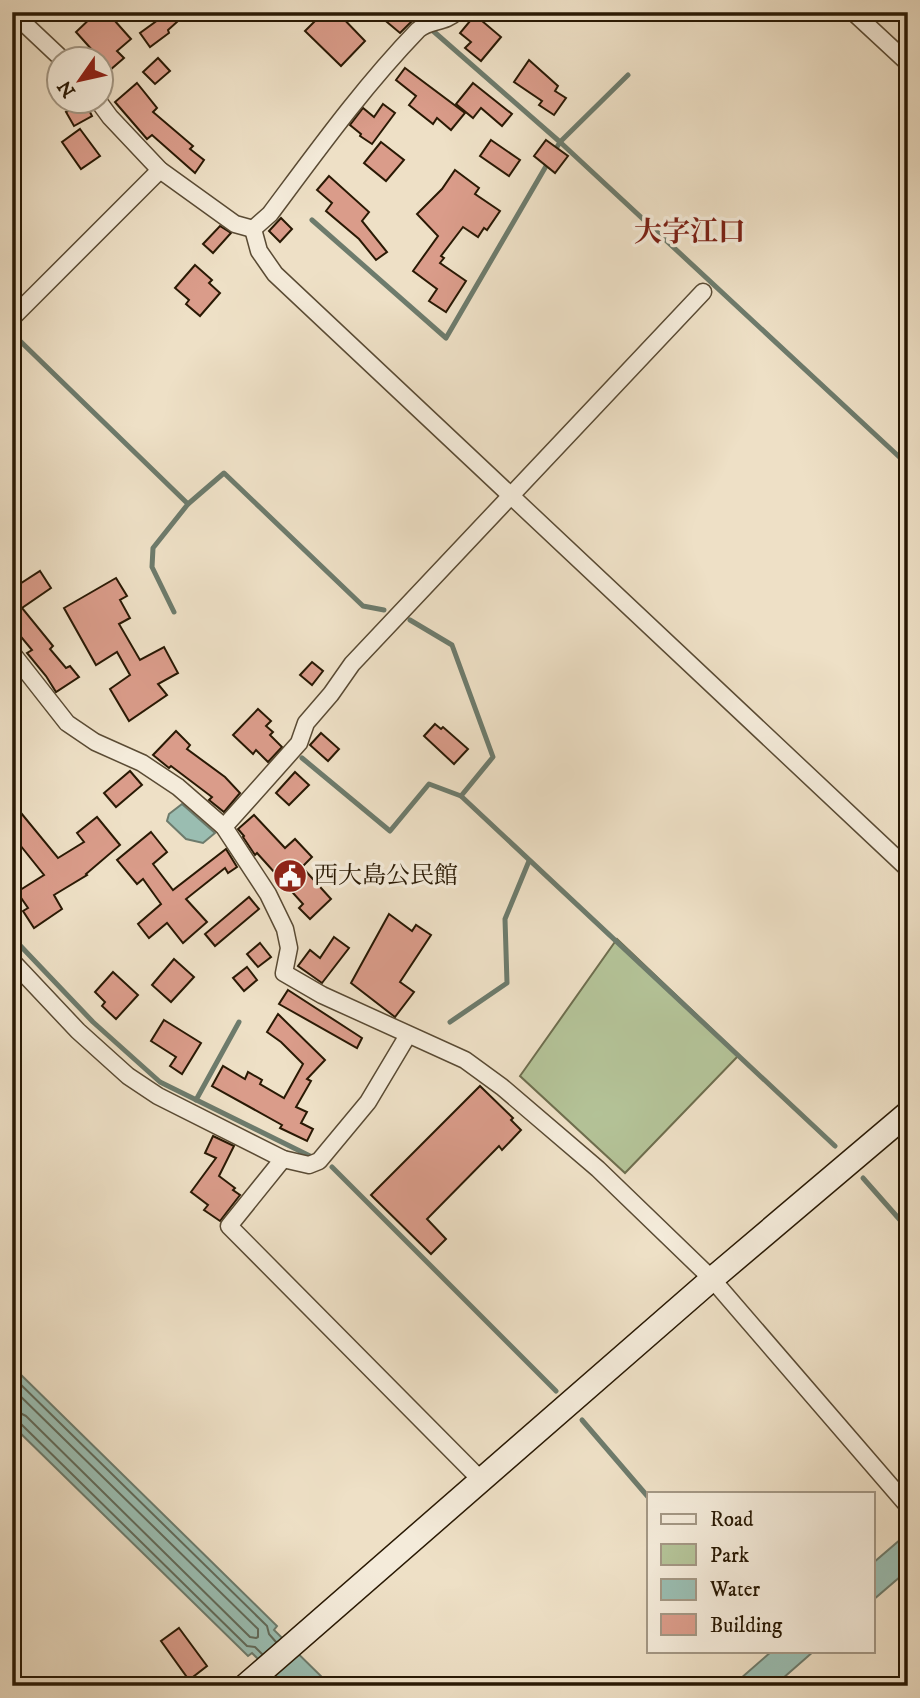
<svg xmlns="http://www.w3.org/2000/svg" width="920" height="1698" font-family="'IM FELL DW Pica','Noto Serif JP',serif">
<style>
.green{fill:#b4c398;stroke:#6e6e4e;stroke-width:2}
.water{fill:#9abdb1;stroke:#6d7b6c;stroke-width:2}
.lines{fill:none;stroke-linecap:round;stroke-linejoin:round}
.shore{stroke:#626b5a;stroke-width:2}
.stream{stroke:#6d7b6c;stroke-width:5}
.building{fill:#da9c8a;stroke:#291904;stroke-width:2}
.street-casing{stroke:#5a4b34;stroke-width:19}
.secondary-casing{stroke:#291904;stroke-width:26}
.street{stroke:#f4ebda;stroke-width:16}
.secondary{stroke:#f4ebda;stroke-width:23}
.labels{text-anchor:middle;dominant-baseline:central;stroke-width:7;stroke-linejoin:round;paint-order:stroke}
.poi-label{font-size:24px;fill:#291904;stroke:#f4ebda;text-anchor:start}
.quarter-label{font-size:28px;font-weight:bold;fill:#7a1f14;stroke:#f4ebda}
</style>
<rect width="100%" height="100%" fill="#eee0c6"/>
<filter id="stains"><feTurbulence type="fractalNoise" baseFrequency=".00286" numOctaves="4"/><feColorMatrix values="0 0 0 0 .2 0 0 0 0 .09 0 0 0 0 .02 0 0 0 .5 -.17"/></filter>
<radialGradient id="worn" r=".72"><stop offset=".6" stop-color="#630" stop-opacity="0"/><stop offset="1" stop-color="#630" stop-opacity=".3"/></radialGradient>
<!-- green -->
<path class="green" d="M617 939 739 1055 625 1173 520 1076Z"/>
<!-- water -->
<g class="water">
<path d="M182 804 215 833 203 843 186 839 167 821 169 814Z"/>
<path d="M12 1366 277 1626 274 1630 331 1686H285L252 1653 248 1656 12 1425Z"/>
<path d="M908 1533V1570L873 1600V1563Z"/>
<path d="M772 1651H814L774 1686H732Z"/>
</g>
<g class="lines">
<!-- shore -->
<g class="shore">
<path d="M12 1376 267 1626 269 1634 276 1642"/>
<path d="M12 1388 258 1629V1637L256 1638 250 1637 26 1416 20 1413 12 1412"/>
<path d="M12 1420 20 1423 247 1646 255 1647 262 1654"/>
</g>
<!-- stream -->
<g class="stream">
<path d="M413 12 416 15"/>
<path d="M432 30 560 142 628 75"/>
<path d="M554 152 560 142 908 465"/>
<path d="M312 220 446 338 549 161"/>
<path d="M12 344 19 340 188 504 153 548 152 567 174 612"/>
<path d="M188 504 224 473 363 606 384 610"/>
<path d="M410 620 452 645 493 757 461 796 835 1146"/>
<path d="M302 758 390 831 429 784 461 796"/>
<path d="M12 937 93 1022 160 1082 310 1156"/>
<path d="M450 1022 507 983 505 919 529 861"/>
<path d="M196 1100 239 1022"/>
<path d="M332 1167 556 1391"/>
<path d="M863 1178 908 1229"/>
<path d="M582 1420 649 1498"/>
</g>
</g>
<!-- building -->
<g class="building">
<path d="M97 12H107L131 39 117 51 124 58 110 70 76 32Z"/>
<path d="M169 12H188L168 30 169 33 150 47 140 33Z"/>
<path d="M324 12H337L365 41 341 66 305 31Z"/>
<path d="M375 12H399L411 22 400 33Z"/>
<path d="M475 15 501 37 481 61 465 48 471 42 460 33Z"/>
<path d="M158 58 170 71 155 84 143 72Z"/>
<path d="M529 60 558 86 555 91 566 98 554 115 539 105 542 101 514 82Z"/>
<path d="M405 68 465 113 451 130 437 118 433 124 409 105 416 96 396 80Z"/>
<path d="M137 83 157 108 153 112 193 146 190 149 204 160 195 173 152 135 147 139 115 102Z"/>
<path d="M473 83 512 114 502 126 481 108 473 118 456 104Z"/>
<path d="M85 102 92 116 74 126 66 112Z"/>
<path d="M383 104 395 113 372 144 360 136 361 134 350 125 363 108 374 117Z"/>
<path d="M80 129 100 156 81 169 62 142Z"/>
<path d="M491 140 520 160 509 176 480 156Z"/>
<path d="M546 140 568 156 555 173 534 156Z"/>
<path d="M381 142 404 160 386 181 364 163Z"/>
<path d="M455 170 479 188 475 194 500 211 487 230 484 228 478 237 463 227 441 256 444 258 440 263 466 281 446 312 429 301 437 289 413 271 438 236 417 214 442 189Z"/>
<path d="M329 176 369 212 362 221 387 252 376 260 359 239 326 211 332 203 317 190Z"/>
<path d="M281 218 292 229 280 242 269 231Z"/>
<path d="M220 226 231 233 213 253 203 244Z"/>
<path d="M195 265 212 280 209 283 220 293 200 316 186 304 189 300 175 288Z"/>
<path d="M40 571 51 588 22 608 53 646 50 649 66 668 70 666 79 677 56 692 46 676 27 653 32 650 12 626V589Z"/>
<path d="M116 578 127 596 120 600 130 618 119 624 140 660 164 647 178 673 158 684 167 695 129 721 110 689 130 675 117 652 96 665 64 608Z"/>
<path d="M312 662 323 671 312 685 300 675Z"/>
<path d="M258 709 271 721 266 726 273 732 270 735 282 747 268 762 256 750 253 754 233 735Z"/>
<path d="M435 724 441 729 443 727 468 749 454 764 424 736Z"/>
<path d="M176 731 190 745 187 749 225 777 240 793 224 812 209 800 212 797 171 766 169 768 153 755Z"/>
<path d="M321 733 339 749 328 761 310 745Z"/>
<path d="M130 771 142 785 116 807 104 793Z"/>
<path d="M295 772 309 785 289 805 276 793Z"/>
<path d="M12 802 58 858 84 842 77 833 97 817 120 845 86 874 87 875 54 895 62 909 34 928 23 911 28 908 17 892 44 875 12 835Z"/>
<path d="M254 815 285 848 295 839 312 857 302 867 331 899 310 919 299 908 303 904 257 853 255 855 243 837 244 836 238 829Z"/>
<path d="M151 832 167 852 153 864 173 890 226 849 237 867 228 873 225 868 186 899 207 922 183 943 167 923 149 938 138 924 161 904 143 879 137 884 117 860Z"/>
<path d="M249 897 259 909 215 946 205 934Z"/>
<path d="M389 914 412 931 416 925 431 935 400 982 414 992 395 1017 351 983Z"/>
<path d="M334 937 349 948 322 983 298 966 310 950 320 958Z"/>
<path d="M260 943 271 957 258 967 247 954Z"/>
<path d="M174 959 194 977 171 1002 152 985Z"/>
<path d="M247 967 257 980 244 991 233 978Z"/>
<path d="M113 972 138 995 116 1019 102 1006 105 1002 95 992Z"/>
<path d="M288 990 362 1038 357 1048 279 1004Z"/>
<path d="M278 1014 325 1060 307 1079 311 1081 296 1107 307 1112 301 1123 313 1129 307 1141 280 1128 282 1125 212 1086 223 1066 245 1079 248 1072 262 1080 260 1084 284 1098 303 1064 281 1042 267 1032Z"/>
<path d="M164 1020 201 1043 182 1074 170 1066 176 1057 151 1041Z"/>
<path d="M480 1086 513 1118 511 1120 521 1130 502 1150 499 1146 427 1219 446 1239 431 1254 371 1195Z"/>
<path d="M213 1136 234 1146 219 1176 235 1188 233 1190 240 1195 220 1221 204 1210 208 1205 191 1192 216 1158 205 1153Z"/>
<path d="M179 1628 207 1666 189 1680 161 1641Z"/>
</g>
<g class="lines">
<!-- street casing -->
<g class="street-casing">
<g id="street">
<path d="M12 12 63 60"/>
<path d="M853 12 908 63"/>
<path d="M99 102 110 117 160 170 235 224 253 229"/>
<path d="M253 229 259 251 275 274 908 869"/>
<path d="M253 229 270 214C317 151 363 87 418 30 428 20 446 23 456 12"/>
<path d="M12 318 160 170"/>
<path d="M12 653 67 723 95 742 142 763 178 787 224 827 268 894 285 929 289 948 284 973 322 995 465 1060 502 1087 598 1169 712 1279 908 1506"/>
<path d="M224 827 299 743 306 723 331 694 352 664 703 292"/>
<path d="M12 961 78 1031 128 1076 158 1096 283 1159 309 1165 319 1161 368 1102 408 1035"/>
<path d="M283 1159 229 1226 481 1480"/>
</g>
</g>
<!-- secondary casing -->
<g class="secondary-casing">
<path id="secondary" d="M245 1686 712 1279 908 1113"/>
</g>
<!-- street -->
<use href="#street" class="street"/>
<!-- secondary -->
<use href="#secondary" class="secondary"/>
</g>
<!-- icons -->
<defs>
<g id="civic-disc" transform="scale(1.75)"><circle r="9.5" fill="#8f2418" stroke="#f4ebda"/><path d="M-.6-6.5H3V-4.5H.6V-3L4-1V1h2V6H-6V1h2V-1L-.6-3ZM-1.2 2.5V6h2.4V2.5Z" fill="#fff"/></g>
</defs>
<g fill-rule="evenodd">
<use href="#civic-disc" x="290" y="876"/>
</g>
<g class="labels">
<!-- poi labels -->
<g class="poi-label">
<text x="314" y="876">西大島公民館</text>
</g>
<!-- quarter labels -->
<g class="quarter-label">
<text x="690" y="232">大字江口</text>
</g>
</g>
<!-- margin -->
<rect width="920" height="1698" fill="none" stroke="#eee0c6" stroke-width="42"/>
<rect x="14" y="14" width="892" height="1670" fill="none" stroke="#291904" stroke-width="3.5"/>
<rect x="21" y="21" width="878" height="1656" fill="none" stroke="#291904" stroke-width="2"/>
<!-- legend -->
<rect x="647" y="1492" width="228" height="161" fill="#f4ebda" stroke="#a39784" stroke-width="2"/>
<rect x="661" y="1514" width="35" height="10" fill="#f4ebda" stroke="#a39784" stroke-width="2"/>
<text x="710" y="1526" font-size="21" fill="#291904">Road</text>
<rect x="661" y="1544" width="35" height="21" fill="#b4c398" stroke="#a39784" stroke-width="2"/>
<text x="710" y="1562" font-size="21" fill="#291904">Park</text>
<rect x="661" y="1579" width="35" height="21" fill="#9abdb1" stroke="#a39784" stroke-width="2"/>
<text x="710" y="1596" font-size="21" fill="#291904">Water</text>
<rect x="661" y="1614" width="35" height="21" fill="#da9c8a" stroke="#a39784" stroke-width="2"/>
<text x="710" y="1632" font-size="21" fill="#291904">Building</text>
<!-- north arrow -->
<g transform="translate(80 80) rotate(236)"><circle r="33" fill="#f4ebda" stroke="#a39784" stroke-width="2"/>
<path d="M0-5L12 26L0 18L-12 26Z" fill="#8f2418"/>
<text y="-10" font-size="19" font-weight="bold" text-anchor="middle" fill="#291904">N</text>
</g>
<rect width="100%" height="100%" filter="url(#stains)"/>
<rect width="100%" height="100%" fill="url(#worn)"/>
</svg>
